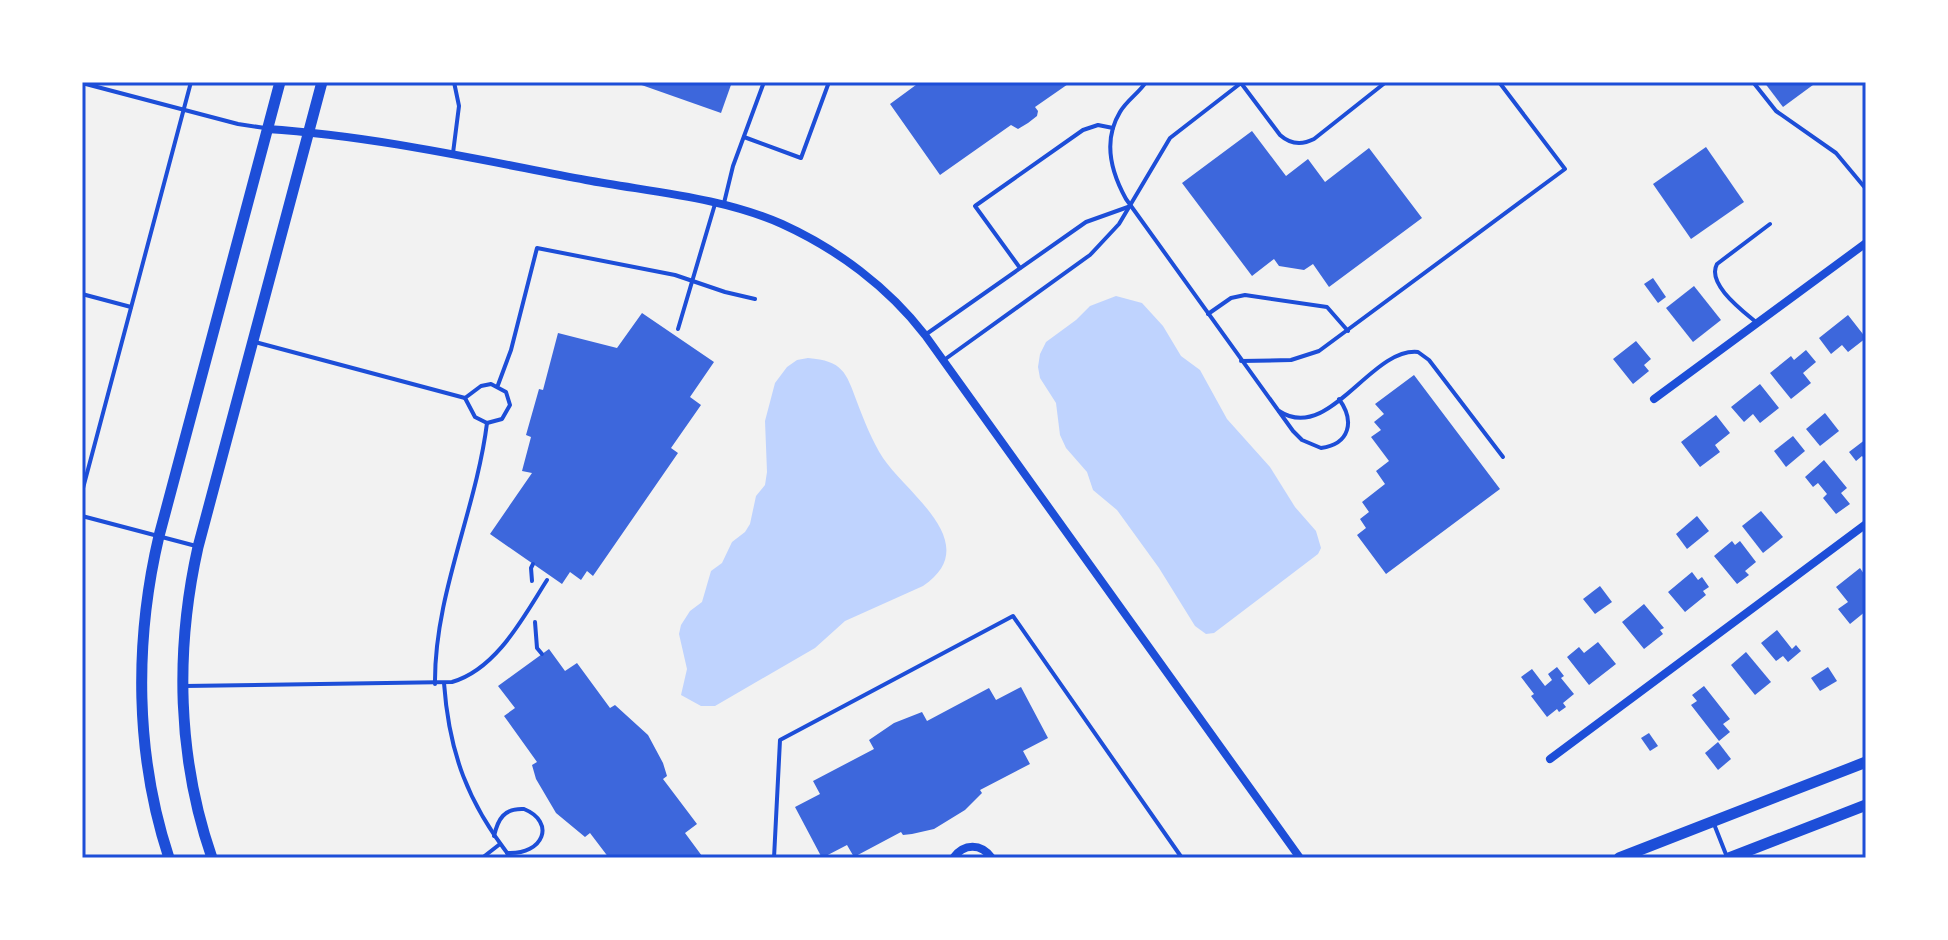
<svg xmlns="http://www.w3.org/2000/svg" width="1948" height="940" font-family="'Alegreya Sans',sans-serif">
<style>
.water{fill:#bfd3fe}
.building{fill:#3d67dc}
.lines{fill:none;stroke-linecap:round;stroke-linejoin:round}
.path{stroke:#1d4ed8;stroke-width:4}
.service{stroke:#1d4ed8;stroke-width:4}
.minor{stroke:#1d4ed8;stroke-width:8}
.tertiary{stroke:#1d4ed8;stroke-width:11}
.neatline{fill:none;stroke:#1d4ed8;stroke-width:3}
</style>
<rect width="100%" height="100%" fill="#f2f2f2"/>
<!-- water -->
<g class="water">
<path d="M1116 296 1142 303 1163 326 1181 356 1200 370 1227 419 1270 467 1295 507 1316 531 1321 548 1318 554 1214 633 1206 634 1195 626 1159 568 1117 510 1093 490 1087 472 1066 448 1060 435 1056 403 1040 378 1038 367 1040 354 1046 342 1076 320 1090 306Z"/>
<path d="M808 358C843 361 846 372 857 402 864 420 872 441 883 458 907 494 985 544 923 586L845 621 815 648 715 706H701L681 695 687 669 679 634 681 625 690 611 702 602 711 571 722 563 732 542 745 532 750 524 756 496 765 485 767 472 765 421 775 383 787 367 797 360Z"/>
</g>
<!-- building -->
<g class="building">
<path d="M633 82H732L721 113Z"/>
<path d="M920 82H1071L1035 107 1038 111 1037 116 1028 123 1018 129 1011 125 940 175 890 104Z"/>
<path d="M1764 82H1817L1783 107Z"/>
<path d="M1252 131 1286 176 1308 159 1325 182 1369 148 1422 218 1329 287 1313 264 1304 270 1279 266 1274 259 1252 276 1182 183Z"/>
<path d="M1706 147 1744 202 1691 239 1653 184Z"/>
<path d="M1653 278 1666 297 1658 303 1644 284Z"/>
<path d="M1694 286 1721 320 1693 342 1666 308Z"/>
<path d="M642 313 714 362 690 397 701 405 671 448 678 453 593 576 587 571 581 580 570 572 562 584 490 534 532 473 522 471 531 437 526 435 539 389 543 390 558 333 617 348Z"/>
<path d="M1848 315 1866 338 1848 352 1842 345 1831 354 1819 338Z"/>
<path d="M1636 341 1651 359 1644 365 1649 371 1633 384 1613 359Z"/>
<path d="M1806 350 1816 362 1803 373 1811 383 1791 399 1770 373 1791 356 1794 360Z"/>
<path d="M1414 375 1500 489 1386 574 1357 535 1366 528 1360 519 1369 512 1362 502 1385 484 1376 471 1389 461 1371 437 1381 430 1374 422 1384 414 1375 404Z"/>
<path d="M1760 384 1779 408 1760 423 1753 414 1744 422 1731 407Z"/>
<path d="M1825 413 1839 431 1820 446 1806 429Z"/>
<path d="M1716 415 1730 433 1715 445 1720 452 1700 467 1681 442Z"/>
<path d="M1793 436 1805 451 1786 467 1774 451Z"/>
<path d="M1866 439V460L1862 456 1856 461 1849 452Z"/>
<path d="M1824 460 1847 488 1841 493 1850 504 1836 514 1823 498 1827 494 1818 483 1813 487 1805 477Z"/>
<path d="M1761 511 1783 537 1763 553 1742 526Z"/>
<path d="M1697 516 1709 531 1687 549 1676 534Z"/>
<path d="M1732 541 1735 545 1740 541 1756 562 1745 571 1749 575 1737 584 1714 556Z"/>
<path d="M1860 568 1866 577V611L1850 624 1838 609 1848 602 1836 587Z"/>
<path d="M1692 572 1698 580 1702 577 1709 587 1703 591 1706 595 1685 612 1668 592Z"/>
<path d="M1600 586 1612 602 1595 614 1583 599Z"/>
<path d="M1644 604 1664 628 1660 630 1663 634 1644 649 1622 622Z"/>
<path d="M1777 630 1792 649 1796 645 1801 651 1788 662 1783 656 1776 661 1761 643Z"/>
<path d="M1598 642 1616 664 1589 685 1567 657 1579 647 1584 653Z"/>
<path d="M549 649 565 671 577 663 610 708 615 705 648 735 663 763 667 776 663 779 697 824 685 833 702 856 699 858H609L590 833 585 837 556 813 536 779 532 765 537 762 504 716 515 708 498 686Z"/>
<path d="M1746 652 1771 682 1755 695 1731 665Z"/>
<path d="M1557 667 1564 676 1561 678 1574 694 1563 703 1566 707 1559 712 1557 709 1547 717 1531 696 1534 694 1521 677 1532 669 1545 686 1552 680 1548 674Z"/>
<path d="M1828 667 1837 681 1820 691 1811 678Z"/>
<path d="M1704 686 1730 719 1723 724 1730 732 1719 741 1691 705 1697 701 1692 695Z"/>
<path d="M1021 687 1048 738 1023 751 1030 764 980 790 982 793 965 810 934 829 912 834 903 835 901 832 854 857 847 845 822 858 795 807 820 794 813 781 874 749 869 740 894 723 922 712 927 721 989 688 996 700Z"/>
<path d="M1649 733 1658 746 1650 751 1641 738Z"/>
<path d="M1718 742 1731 759 1718 770 1705 753Z"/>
</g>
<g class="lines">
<!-- path -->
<g class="path">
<path d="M532 581 531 568 533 564"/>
<path d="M535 622 537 648 542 654"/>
</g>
<!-- service -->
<g class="service">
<path d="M1146 82C1139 93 1127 100 1120 112 1103 140 1111 172 1126 199L1293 431 1302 440 1321 448C1350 444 1355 421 1339 399"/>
<path d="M1753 82 1776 111 1836 153 1866 189"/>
<path d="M82 83 238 124 265 128"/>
<path d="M744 137 801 158 829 82"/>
<path d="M453 153 459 106 454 82"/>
<path d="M724 203 733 166 764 82"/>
<path d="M1020 268 975 206 1083 130 1098 125 1113 128"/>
<path d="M82 294 131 307"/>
<path d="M1208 314 1231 298 1245 295 1327 307 1348 331"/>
<path d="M1757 323C1743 311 1706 284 1717 264L1770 224"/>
<path d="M678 329 715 204"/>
<path d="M925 335 1086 222 1128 207"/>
<path d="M255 342 465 398"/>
<path d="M944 360 1090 255 1119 224 1170 138 1241 83 1280 135C1290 144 1302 145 1314 139L1386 82"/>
<path d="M1241 361 1291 360 1319 351 1565 169 1499 82"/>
<path d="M491 384 506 392 510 405 502 419 487 423 475 417 465 398 481 386Z"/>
<path d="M498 385 511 350 537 248 675 275 725 292 755 299"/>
<path d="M1279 411C1329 444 1371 347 1418 352L1429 360 1503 457"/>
<path d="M82 492 191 82"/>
<path d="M82 516 196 546"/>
<path d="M444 683C449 753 468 803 511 858"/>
<path d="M435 684C434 595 476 511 487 423"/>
<path d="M184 686 452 682C497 669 524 616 547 580"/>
<path d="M1714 824 1727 857"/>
<path d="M494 836C498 819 504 808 524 809 556 822 544 855 507 853"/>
<path d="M482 858 500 844"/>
<path d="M774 858 780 740 1013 616 1182 858"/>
</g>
<!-- minor -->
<g class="minor">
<path d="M267 129C375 136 480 160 586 180 651 192 721 197 782 224 837 249 888 287 925 335L1300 858"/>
<path d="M1654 399 1866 243"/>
<path d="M1550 759 1866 524"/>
<path d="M953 858C964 843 981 843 992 858"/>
</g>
<!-- tertiary -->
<g class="tertiary">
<path d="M169 858C135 755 134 642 159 536L280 82"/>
<path d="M212 858C177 757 175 650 198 547L322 82"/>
<path d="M1619 858 1866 762"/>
<path d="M1729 858 1866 805"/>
</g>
</g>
<!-- border -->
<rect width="1948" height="940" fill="none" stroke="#ffffff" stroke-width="168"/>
<rect x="84" y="84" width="1780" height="772" class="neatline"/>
</svg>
